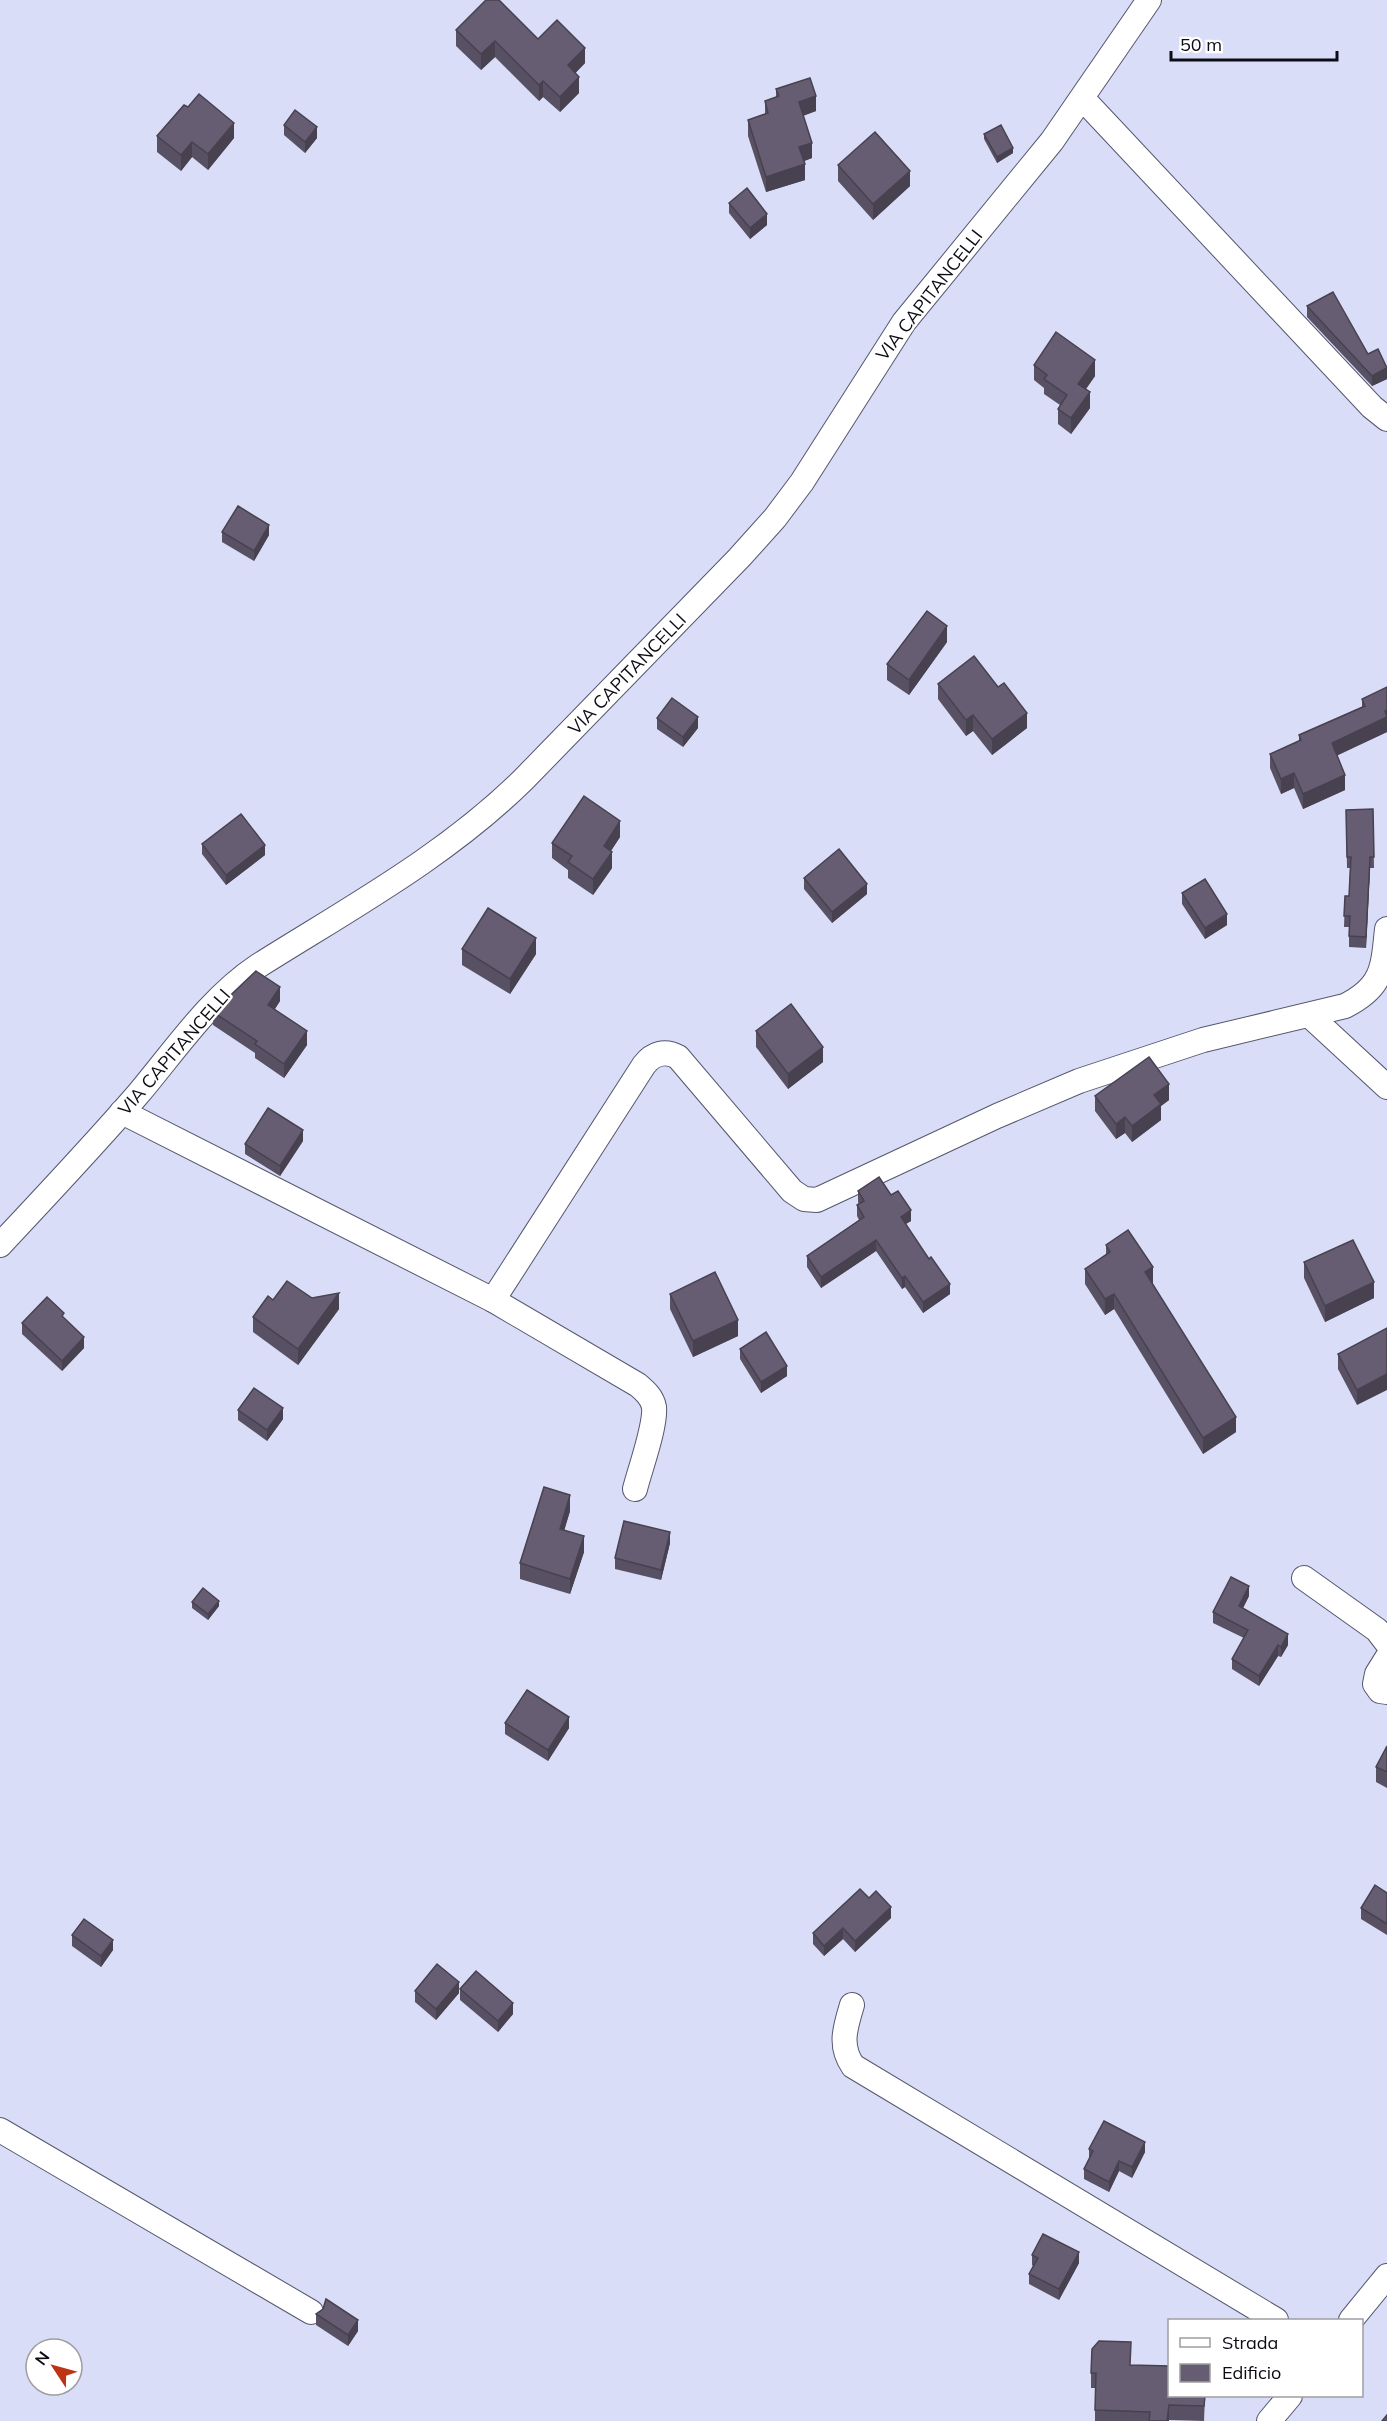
<svg xmlns="http://www.w3.org/2000/svg" width="1387" height="2421" font-family="Mulish,sans-serif">
<style>
.lines{fill:none;stroke-linecap:round;stroke-linejoin:round}
.street-casing{stroke:#55576e;stroke-width:26}
.street{stroke:#fff;stroke-width:24}
.wall{fill:#585063}
.shaded-wall{fill:#474150}
.building{fill:#665d73;stroke:#474150;stroke-width:1.5}
.labels{text-anchor:middle;dominant-baseline:central;stroke-width:5;stroke-linejoin:round;paint-order:stroke}
.street-label{font-size:18px;fill:#0c0c15;stroke:#fff}
</style>
<rect width="100%" height="100%" fill="#daddf7"/>
<g class="lines">
<!-- street casing -->
<g class="street-casing">
<g id="street">
<path d="M1083 99 1372 407 1387 419"/>
<path d="M1309 1015 1387 1087"/>
<path d="M122 1112 493 1300 638 1385C645 1391 652 1397 654 1407 656 1426 640 1469 635 1489"/>
<path d="M0 1245C47 1195 94 1145 139 1093 176 1049 210 998 258 966 350 908 446 856 524 779L739 558 775 518 802 482 904 322 1052 141 1149 0"/>
<path d="M493 1300 644 1065C653 1053 665 1050 678 1057L792 1191 804 1199 817 1200 997 1116 1079 1081 1203 1040 1345 1006C1383 987 1383 968 1387 929"/>
<path d="M1304 1578 1377 1630 1387 1643"/>
<path d="M1387 1658 1377 1674 1375 1684 1380 1691 1387 1692"/>
<path d="M852 2005C845 2028 839 2046 853 2066L1276 2320"/>
<path d="M0 2130 311 2312"/>
<path d="M1351 2320 1387 2276"/>
<path d="M1269 2421 1290 2396"/>
</g>
</g>
<!-- street -->
<use href="#street" class="street"/>
</g>
<!-- wall -->
<g class="wall">
<path d="M456 30 538 39 585 63 575 73 579 93 560 112 543 97 539 101 495 57 481 70 456 46Z"/>
<path d="M776 89 816 111 803 116 812 158 804 161 805 180 766 192 748 136V120L765 114V101L776 97Z"/>
<path d="M284 125 317 138 305 153 284 135Z"/>
<path d="M984 134 1013 153 997 163 984 139Z"/>
<path d="M157 136 234 138 208 170 192 157 181 171 157 152Z"/>
<path d="M838 165 910 186 873 220 838 181Z"/>
<path d="M729 203 767 225 750 239 729 213Z"/>
<path d="M1307 306 1368 354 1387 368V379L1372 386 1307 317Z"/>
<path d="M1034 365 1095 376 1086 389 1090 408 1071 434 1058 424V409L1060 405 1044 394V388L1034 380Z"/>
<path d="M222 532 269 535 254 561 222 542Z"/>
<path d="M947 642 909 695 887 680V664Z"/>
<path d="M938 684 1027 728 992 755 973 731 966 736 938 699Z"/>
<path d="M1362 699 1387 732 1337 755 1345 790 1303 809 1294 788 1281 794 1270 768V754L1299 741V735L1362 707Z"/>
<path d="M657 718 698 728 683 747 657 729Z"/>
<path d="M1373 809 1374 868H1370L1366 948 1349 947V927H1344L1345 896H1349L1350 868H1347L1346 810Z"/>
<path d="M620 837 611 851 612 868 593 895 568 878V870L552 858V843Z"/>
<path d="M202 844 265 855 226 885 202 854Z"/>
<path d="M804 878 867 894 832 923 804 889Z"/>
<path d="M1182 893 1227 925 1205 939 1182 904Z"/>
<path d="M462 949 536 954 510 994 462 965Z"/>
<path d="M280 1001 275 1009 307 1045 284 1078 255 1058V1053L213 1025V1012Z"/>
<path d="M756 1031 823 1062 788 1089 756 1047Z"/>
<path d="M1095 1096 1169 1100 1161 1106V1120L1132 1142 1125 1133 1116 1139 1095 1111Z"/>
<path d="M303 1141 280 1176 245 1154V1144Z"/>
<path d="M858 1191 891 1195 911 1221 905 1224 950 1294 923 1313 905 1287 902 1289 876 1251 821 1288 807 1267V1256L859 1220 857 1216V1205L859 1204 858 1202Z"/>
<path d="M1106 1245 1153 1283H1152L1236 1432 1203 1454 1114 1309 1105 1315 1085 1284V1269L1106 1254Z"/>
<path d="M1304 1262 1374 1298 1325 1322 1304 1278Z"/>
<path d="M670 1294 738 1336 693 1357 670 1309Z"/>
<path d="M312 1298 339 1309 298 1365 253 1332V1317Z"/>
<path d="M64 1319 84 1348 62 1371 22 1334V1323Z"/>
<path d="M1387 1328 1357 1405 1338 1369V1354Z"/>
<path d="M740 1349 787 1376 761 1393 740 1359Z"/>
<path d="M238 1410 283 1419 267 1441 238 1420Z"/>
<path d="M570 1511 564 1530 584 1552 570 1594 520 1579V1563Z"/>
<path d="M670 1543 661 1580 615 1569V1558Z"/>
<path d="M1249 1596 1243 1608 1288 1645 1281 1657 1278 1656 1259 1686 1232 1669V1659L1244 1638 1213 1623V1612Z"/>
<path d="M192 1602 219 1606 208 1620 192 1608Z"/>
<path d="M505 1723 569 1728 548 1761 505 1734Z"/>
<path d="M1387 1746V1788L1376 1782V1767Z"/>
<path d="M1387 1893V1935L1361 1919V1908Z"/>
<path d="M869 1898 891 1918 855 1952 843 1939 824 1956 813 1944V1933Z"/>
<path d="M72 1935 113 1950 101 1967 72 1946Z"/>
<path d="M460 1989 513 2014 498 2032 460 2000Z"/>
<path d="M415 1991 459 1993 436 2020 415 2002Z"/>
<path d="M1089 2149 1145 2152 1132 2178 1119 2171 1109 2192 1084 2179V2169L1089 2159Z"/>
<path d="M1032 2255 1079 2263 1059 2300 1029 2284V2274L1033 2266 1032 2265Z"/>
<path d="M323 2309 358 2331 348 2346 316 2325V2314Z"/>
<path d="M1131 2365 1205 2396 1204 2421 1169 2420V2421H1095V2388H1091V2373Z"/>
</g>
<!-- shaded-wall -->
<g class="shaded-wall">
<path d="M495 41V57L481 70V54Z"/>
<path d="M585 48V63L568 81V65Z"/>
<path d="M579 77V93L560 112V97Z"/>
<path d="M543 81V97L539 101V85Z"/>
<path d="M816 96V111L799 117V102Z"/>
<path d="M234 123V138L208 170V154Z"/>
<path d="M317 127V138L305 153V142Z"/>
<path d="M192 142V157L181 171V155Z"/>
<path d="M812 143V158L799 163V147Z"/>
<path d="M1013 148V153L997 163V157Z"/>
<path d="M805 164V180L766 192V177Z"/>
<path d="M910 171V186L873 220V204Z"/>
<path d="M767 214V225L750 239V228Z"/>
<path d="M1095 360V376L1078 400V384Z"/>
<path d="M1387 368V379L1372 386V376Z"/>
<path d="M1090 392V408L1071 434V418Z"/>
<path d="M269 525V535L254 561V551Z"/>
<path d="M947 626V642L909 695V680Z"/>
<path d="M1387 710V732L1332 758V743Z"/>
<path d="M1027 713V728L992 755V739Z"/>
<path d="M973 715V731L966 736V720Z"/>
<path d="M698 717V728L683 747V737Z"/>
<path d="M1294 773V788L1281 794V779Z"/>
<path d="M1345 775V790L1303 809V794Z"/>
<path d="M620 821V837L604 861V846Z"/>
<path d="M265 845V855L226 885V875Z"/>
<path d="M612 852V868L593 895V879Z"/>
<path d="M1370 857V868L1366 948V937Z"/>
<path d="M867 884V894L832 923V912Z"/>
<path d="M1227 914V925L1205 939V928Z"/>
<path d="M536 938V954L510 994V979Z"/>
<path d="M280 987V1001L268 1019V1005Z"/>
<path d="M307 1031V1045L284 1078V1064Z"/>
<path d="M823 1047V1062L788 1089V1074Z"/>
<path d="M1169 1084V1100L1161 1106V1120L1132 1142V1126L1154 1095Z"/>
<path d="M1125 1117V1133L1116 1139V1124Z"/>
<path d="M303 1130V1141L280 1176V1166Z"/>
<path d="M911 1210V1221L901 1227V1217Z"/>
<path d="M876 1240V1251L821 1288V1277Z"/>
<path d="M1153 1267V1283L1145 1288V1272Z"/>
<path d="M905 1276V1287L902 1289V1278Z"/>
<path d="M1374 1282V1298L1325 1322V1306Z"/>
<path d="M950 1284V1294L923 1313V1302Z"/>
<path d="M339 1293V1309L298 1365V1349Z"/>
<path d="M1114 1294V1309L1105 1315V1299Z"/>
<path d="M738 1320V1336L693 1357V1341Z"/>
<path d="M84 1337V1348L62 1371V1361Z"/>
<path d="M787 1366V1376L761 1393V1382Z"/>
<path d="M1387 1374V1390L1357 1405V1390Z"/>
<path d="M283 1408V1419L267 1441V1430Z"/>
<path d="M1236 1417V1432L1203 1454V1438Z"/>
<path d="M570 1495V1511L560 1545V1529Z"/>
<path d="M670 1532V1543L661 1580V1570Z"/>
<path d="M584 1536V1552L570 1594V1579Z"/>
<path d="M1249 1586V1596L1239 1616V1606Z"/>
<path d="M219 1601V1606L208 1620V1614Z"/>
<path d="M1288 1634V1645L1281 1657V1647Z"/>
<path d="M1278 1645V1656L1259 1686V1676Z"/>
<path d="M569 1717V1728L548 1761V1750Z"/>
<path d="M891 1907V1918L855 1952V1941Z"/>
<path d="M843 1928V1939L824 1956V1946Z"/>
<path d="M113 1940V1950L101 1967V1956Z"/>
<path d="M459 1982V1993L436 2020V2009Z"/>
<path d="M513 2003V2014L498 2032V2021Z"/>
<path d="M1145 2142V2152L1132 2178V2167Z"/>
<path d="M1119 2161V2171L1109 2192V2182Z"/>
<path d="M1079 2252V2263L1059 2300V2289Z"/>
<path d="M358 2320V2331L348 2346V2335Z"/>
<path d="M1169 2405V2421H1167Z"/>
</g>
<!-- building -->
<g class="building">
<path d="M486 0H499L538 39 557 20 585 48 568 65 579 77 560 97 543 81 539 85 495 41 481 54 456 30Z"/>
<path d="M810 78 816 96 799 102 812 143 799 147 805 164 766 177 748 120 768 113 765 101 779 96 776 89Z"/>
<path d="M199 94 234 123 208 154 192 142 181 155 157 136 184 105 188 107Z"/>
<path d="M295 110 317 127 305 142 284 125Z"/>
<path d="M1001 125 1013 148 997 157 984 134Z"/>
<path d="M875 132 910 171 873 204 838 165Z"/>
<path d="M747 188 767 214 750 228 729 203Z"/>
<path d="M1333 292 1368 354 1378 349 1387 368 1372 376 1307 306Z"/>
<path d="M1056 332 1095 360 1078 384 1090 392 1071 418 1058 409 1067 395 1044 379 1047 375 1034 365Z"/>
<path d="M238 506 269 525 254 551 222 532Z"/>
<path d="M927 611 947 626 909 680 887 664Z"/>
<path d="M974 656 998 687 1004 683 1027 713 992 739 973 715 966 720 938 684Z"/>
<path d="M1387 687V710L1385 711 1387 717 1332 743 1345 775 1303 794 1294 773 1281 779 1270 754 1301 740 1299 735 1365 706 1362 699Z"/>
<path d="M672 698 698 717 683 737 657 718Z"/>
<path d="M584 796 620 821 604 846 612 852 593 879 568 862 572 856 552 843Z"/>
<path d="M1373 809 1374 857H1370L1366 937 1349 936 1350 916H1344L1345 896H1349L1351 857H1347L1346 810Z"/>
<path d="M241 814 265 845 226 875 202 844Z"/>
<path d="M839 849 867 884 832 912 804 878Z"/>
<path d="M1205 879 1227 914 1205 928 1182 893Z"/>
<path d="M488 908 536 938 510 979 462 949Z"/>
<path d="M256 971 280 987 268 1005 307 1031 284 1064 255 1044 257 1041 213 1012Z"/>
<path d="M791 1004 823 1047 788 1074 756 1031Z"/>
<path d="M1149 1057 1169 1084 1154 1095 1161 1104 1132 1126 1125 1117 1116 1124 1095 1096Z"/>
<path d="M268 1108 303 1130 280 1166 245 1144Z"/>
<path d="M879 1177 891 1195 898 1191 911 1210 901 1217 929 1259 931 1257 950 1284 923 1302 905 1276 902 1278 876 1240 821 1277 807 1256 864 1217 857 1205 864 1201 858 1191Z"/>
<path d="M1128 1230 1153 1267 1145 1272 1236 1417 1203 1438 1114 1294 1105 1299 1085 1269 1110 1252 1106 1245Z"/>
<path d="M1353 1240 1374 1282 1325 1306 1304 1262Z"/>
<path d="M715 1272 738 1320 693 1341 670 1294Z"/>
<path d="M287 1281 312 1298 339 1293 298 1349 253 1317 268 1296 273 1300Z"/>
<path d="M47 1297 64 1313 62 1316 84 1337 62 1361 22 1323Z"/>
<path d="M1387 1328V1374L1357 1390 1338 1354Z"/>
<path d="M766 1332 787 1366 761 1382 740 1349Z"/>
<path d="M254 1388 283 1408 267 1430 238 1410Z"/>
<path d="M544 1487 570 1495 560 1529 584 1536 570 1579 520 1563Z"/>
<path d="M624 1521 670 1532 661 1570 615 1558Z"/>
<path d="M1231 1577 1249 1586 1239 1606 1288 1634 1281 1647 1278 1645 1259 1676 1232 1659 1248 1630 1213 1612Z"/>
<path d="M203 1588 219 1601 208 1614 192 1602Z"/>
<path d="M527 1690 569 1717 548 1750 505 1723Z"/>
<path d="M1387 1746V1772L1376 1767Z"/>
<path d="M1375 1885 1387 1893V1924L1361 1908Z"/>
<path d="M860 1889 869 1898 876 1891 891 1907 855 1941 843 1928 824 1946 813 1933Z"/>
<path d="M84 1919 113 1940 101 1956 72 1935Z"/>
<path d="M437 1964 459 1982 436 2009 415 1991Z"/>
<path d="M476 1971 513 2003 498 2021 460 1989Z"/>
<path d="M1104 2121 1145 2142 1132 2167 1119 2161 1109 2182 1084 2169 1093 2151 1089 2149Z"/>
<path d="M1043 2234 1079 2252 1059 2289 1029 2274 1038 2258 1032 2255Z"/>
<path d="M326 2299 358 2320 348 2335 316 2314 323 2309Z"/>
<path d="M1099 2341 1131 2342 1130 2365 1170 2366V2396H1205L1204 2406 1169 2405 1167 2421H1149L1150 2412 1095 2410 1096 2373H1091L1092 2349Z"/>
<path d="M1387 2415V2421H1382Z"/>
</g>
<g class="labels">
<!-- street labels -->
<g class="street-label">
<text transform="translate(929 295) rotate(-52)">VIA CAPITANCELLI</text>
<text transform="translate(627 674) rotate(-46)">VIA CAPITANCELLI</text>
<text transform="translate(174 1052) rotate(-49)">VIA CAPITANCELLI</text>
</g>
</g>
<!-- legend -->
<rect x="1168" y="2319" width="195" height="78" fill="#ffffff" stroke="#9e9ea1" stroke-width="1.5"/>
<rect x="1180" y="2338" width="30" height="9" fill="#ffffff" stroke="#9e9ea1" stroke-width="1.5"/>
<text x="1222" y="2349" font-size="18" fill="#0c0c15">Strada</text>
<rect x="1180" y="2364" width="30" height="18" fill="#665d73" stroke="#9e9ea1" stroke-width="1.5"/>
<text x="1222" y="2379" font-size="18" fill="#0c0c15">Edificio</text>
<!-- north arrow -->
<g transform="translate(54 2367) rotate(306)"><circle r="28" fill="#ffffff" stroke="#9e9ea1" stroke-width="1.5"/>
<path d="M0-4.5L10 22L0 15L-10 22Z" fill="#bd3314"/>
<text y="-9" font-size="16" font-weight="bold" text-anchor="middle" fill="#0c0c15">N</text>
</g>
<!-- scale -->
<path d="M1171 51v9h166v-9" fill="none" stroke="#0c0c15" stroke-width="3"/>
<text x="1180" y="51" font-size="18" fill="#0c0c15" stroke="#ffffff" stroke-width="4.5" paint-order="stroke">50 m</text>
</svg>
